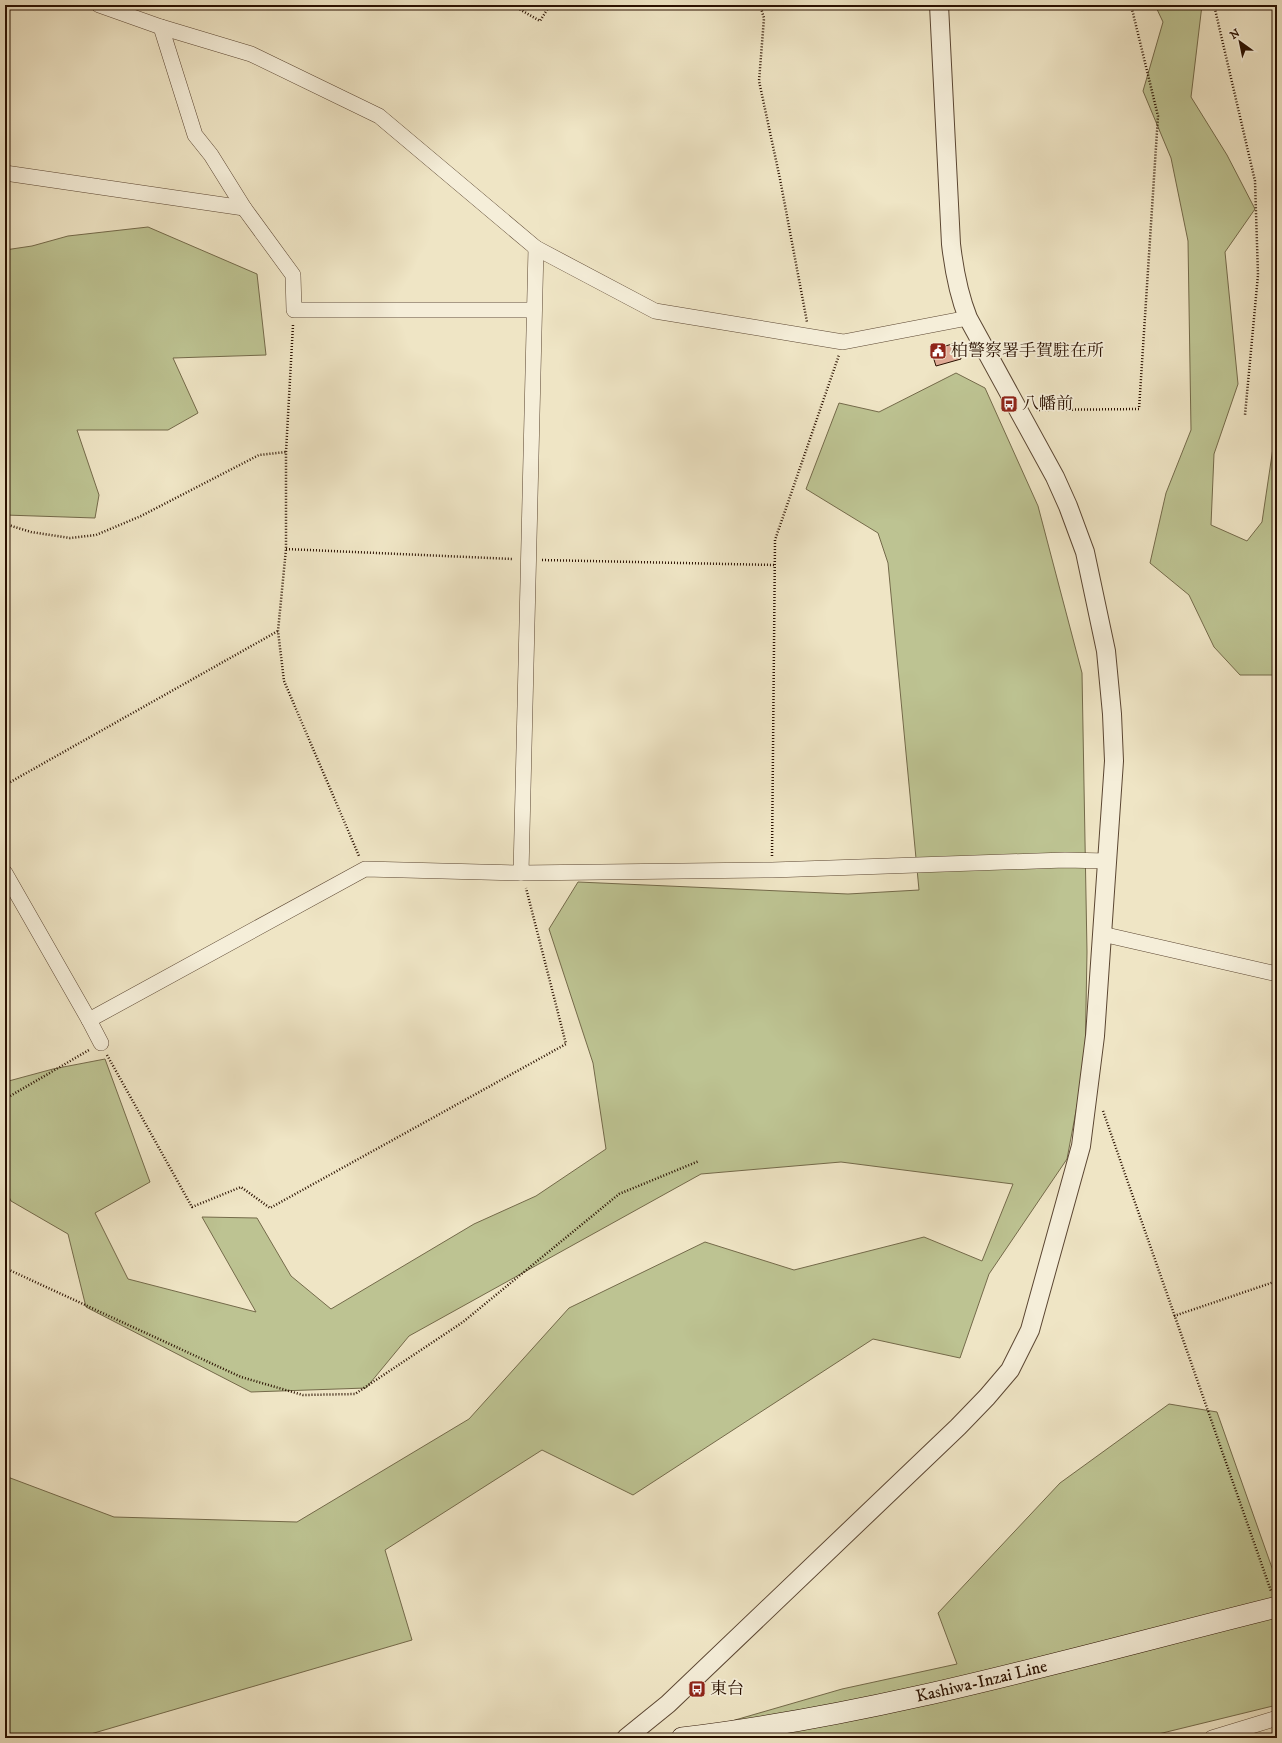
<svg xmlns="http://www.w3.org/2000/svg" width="1282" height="1743" font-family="'IM FELL DW Pica','Noto Serif JP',serif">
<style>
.green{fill:#bdc392;stroke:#746a4a}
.building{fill:#dfa994;stroke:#2a1101}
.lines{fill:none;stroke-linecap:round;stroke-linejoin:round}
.minor-casing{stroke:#5b4632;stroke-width:16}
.tertiary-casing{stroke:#5b4632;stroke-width:20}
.secondary-casing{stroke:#2a1101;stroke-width:22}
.path{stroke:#2a1101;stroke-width:2.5;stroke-dasharray:1 2;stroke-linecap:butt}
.minor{stroke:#f5eed9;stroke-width:15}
.tertiary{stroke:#f5eed9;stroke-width:18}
.secondary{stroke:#f5eed9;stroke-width:21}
.labels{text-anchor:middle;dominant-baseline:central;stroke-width:3.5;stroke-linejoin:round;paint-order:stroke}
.poi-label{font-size:17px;fill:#2a1101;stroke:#f5eed9;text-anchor:start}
.street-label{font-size:17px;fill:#2a1101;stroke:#f5eed9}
</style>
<rect width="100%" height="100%" fill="#efe5c5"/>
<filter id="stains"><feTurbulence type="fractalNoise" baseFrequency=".005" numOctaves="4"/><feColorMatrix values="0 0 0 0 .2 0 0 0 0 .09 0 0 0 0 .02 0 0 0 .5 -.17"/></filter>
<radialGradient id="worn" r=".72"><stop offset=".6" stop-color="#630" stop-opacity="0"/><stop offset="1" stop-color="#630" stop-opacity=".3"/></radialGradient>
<!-- green -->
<g class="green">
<path d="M1155 5H1202L1191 97 1227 155 1255 209 1225 252 1238 384 1214 454 1211 525 1247 541 1262 522 1277 421V675H1240L1214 647 1189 595 1150 563 1166 493 1191 430 1188 241 1171 158 1143 91 1163 22Z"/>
<path d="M148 227 257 274 266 355 173 358 198 413 168 430H77L99 495 95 518 5 515V250L32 246 68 236Z"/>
<path d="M956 373 985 388 1038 506 1082 673 1087 952 1085 1063 1067 1159 989 1274 960 1358 873 1339 633 1495 542 1450 385 1550 412 1640 77 1738H5V1476L114 1517 297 1522 469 1419 569 1308 705 1242 794 1270 924 1237 982 1261 1013 1184 841 1162 701 1174 409 1336 366 1388 251 1392 86 1307 68 1234 11 1201 5 1189V1082L53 1069 105 1059 150 1182 95 1213 128 1279 256 1312 202 1217 257 1218 291 1276 331 1309 474 1224 536 1196 606 1149 593 1063 549 929 578 882 848 894 919 890 888 563 878 533 806 489 839 403 879 412Z"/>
<path d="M1169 1404 1217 1412 1277 1582V1705L1142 1738H673L842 1689 957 1664 938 1613 1060 1483Z"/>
</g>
<!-- building -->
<path class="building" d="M956 343 961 359 936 366 931 350Z"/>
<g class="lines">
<!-- minor casing -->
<g class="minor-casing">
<g id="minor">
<path d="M99 5 161 27 251 54 379 116 536 248 655 311 843 342 968 318"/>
<path d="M161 27 195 135 211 155 244 208 293 275 294 310H533"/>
<path d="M5 173 244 208"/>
<path d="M5 873 89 1020 365 869 521 873 772 870 1065 860 1107 861"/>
<path d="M521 873 536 248"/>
<path d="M1102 934 1277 974"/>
<path d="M89 1020 101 1043"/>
<path d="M1212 1738 1277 1718"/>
</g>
</g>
<!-- tertiary casing -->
<g class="tertiary-casing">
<path id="tertiary" d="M626 1738 668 1704 958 1427 987 1397 1010 1370 1030 1330 1081 1146 1095 1036 1114 761 1112 714 1106 651 1085 552 1068 506 1055 477 968 318C958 293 954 270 951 244L939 5"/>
</g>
<!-- secondary casing -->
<g class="secondary-casing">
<g id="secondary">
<path id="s1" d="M682 1738C884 1714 1080 1656 1277 1607"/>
</g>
</g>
<!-- path -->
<g class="path">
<path d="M512 5 540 21 550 5"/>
<path d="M760 5 764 18 759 81 780 179 807 322"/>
<path d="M1214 5 1255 181 1258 275 1245 415"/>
<path d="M293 325 286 452V549L278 631 284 681 359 856"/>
<path d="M1036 410 1139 409 1158 116 1131 5"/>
<path d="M5 524 31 532 70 538 96 535 141 516 259 455 286 452"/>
<path d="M286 549 513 559"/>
<path d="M542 560 774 565"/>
<path d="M5 785 278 631"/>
<path d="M772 856 775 540 839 355"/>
<path d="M107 1055 192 1207 241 1187 270 1208 566 1044 526 888"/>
<path d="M5 1099 89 1050"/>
<path d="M1103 1111 1271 1591"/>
<path d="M5 1268 241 1377 303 1395 355 1394 463 1322 619 1194 699 1161"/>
<path d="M1174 1316 1277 1281"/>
</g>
<!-- minor -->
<use href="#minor" class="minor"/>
<!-- tertiary -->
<use href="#tertiary" class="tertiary"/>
<!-- secondary -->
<use href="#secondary" class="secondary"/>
</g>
<!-- icons -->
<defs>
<g id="civic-square" transform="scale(0.9)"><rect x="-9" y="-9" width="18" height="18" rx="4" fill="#8f2418" stroke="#f5eed9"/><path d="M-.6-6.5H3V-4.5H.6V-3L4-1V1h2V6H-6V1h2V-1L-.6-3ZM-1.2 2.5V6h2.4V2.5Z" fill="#fff"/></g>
<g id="bus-square" transform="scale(0.9)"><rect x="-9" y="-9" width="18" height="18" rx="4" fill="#8f2418" stroke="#f5eed9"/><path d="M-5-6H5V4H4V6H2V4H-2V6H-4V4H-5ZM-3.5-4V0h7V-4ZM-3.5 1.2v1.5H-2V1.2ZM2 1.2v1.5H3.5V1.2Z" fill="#fff"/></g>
</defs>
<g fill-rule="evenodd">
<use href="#civic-square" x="938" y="351"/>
<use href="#bus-square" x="1009" y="404"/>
<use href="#bus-square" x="697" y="1689"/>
</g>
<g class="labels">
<!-- poi labels -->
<g class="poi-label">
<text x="951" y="351">柏警察署手賀駐在所</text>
<text x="1022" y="404">八幡前</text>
<text x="710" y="1689">東台</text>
</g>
<!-- street labels -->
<g class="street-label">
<text stroke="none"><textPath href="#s1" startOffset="305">Kashiwa-Inzai Line</textPath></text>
</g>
</g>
<!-- margin -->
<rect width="1282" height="1743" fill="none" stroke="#efe5c5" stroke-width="20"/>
<rect x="6" y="6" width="1270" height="1731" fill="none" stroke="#2a1101" stroke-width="2"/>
<rect x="10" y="10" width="1262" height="1723" fill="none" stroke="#2a1101"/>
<!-- north arrow -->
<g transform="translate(1240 42) rotate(327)" stroke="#f5eed9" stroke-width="3" paint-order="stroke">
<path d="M0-3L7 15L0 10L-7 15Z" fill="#2a1101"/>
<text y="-6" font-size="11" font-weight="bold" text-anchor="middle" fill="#2a1101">N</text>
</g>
<rect width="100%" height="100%" filter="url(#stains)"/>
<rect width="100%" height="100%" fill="url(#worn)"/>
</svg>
